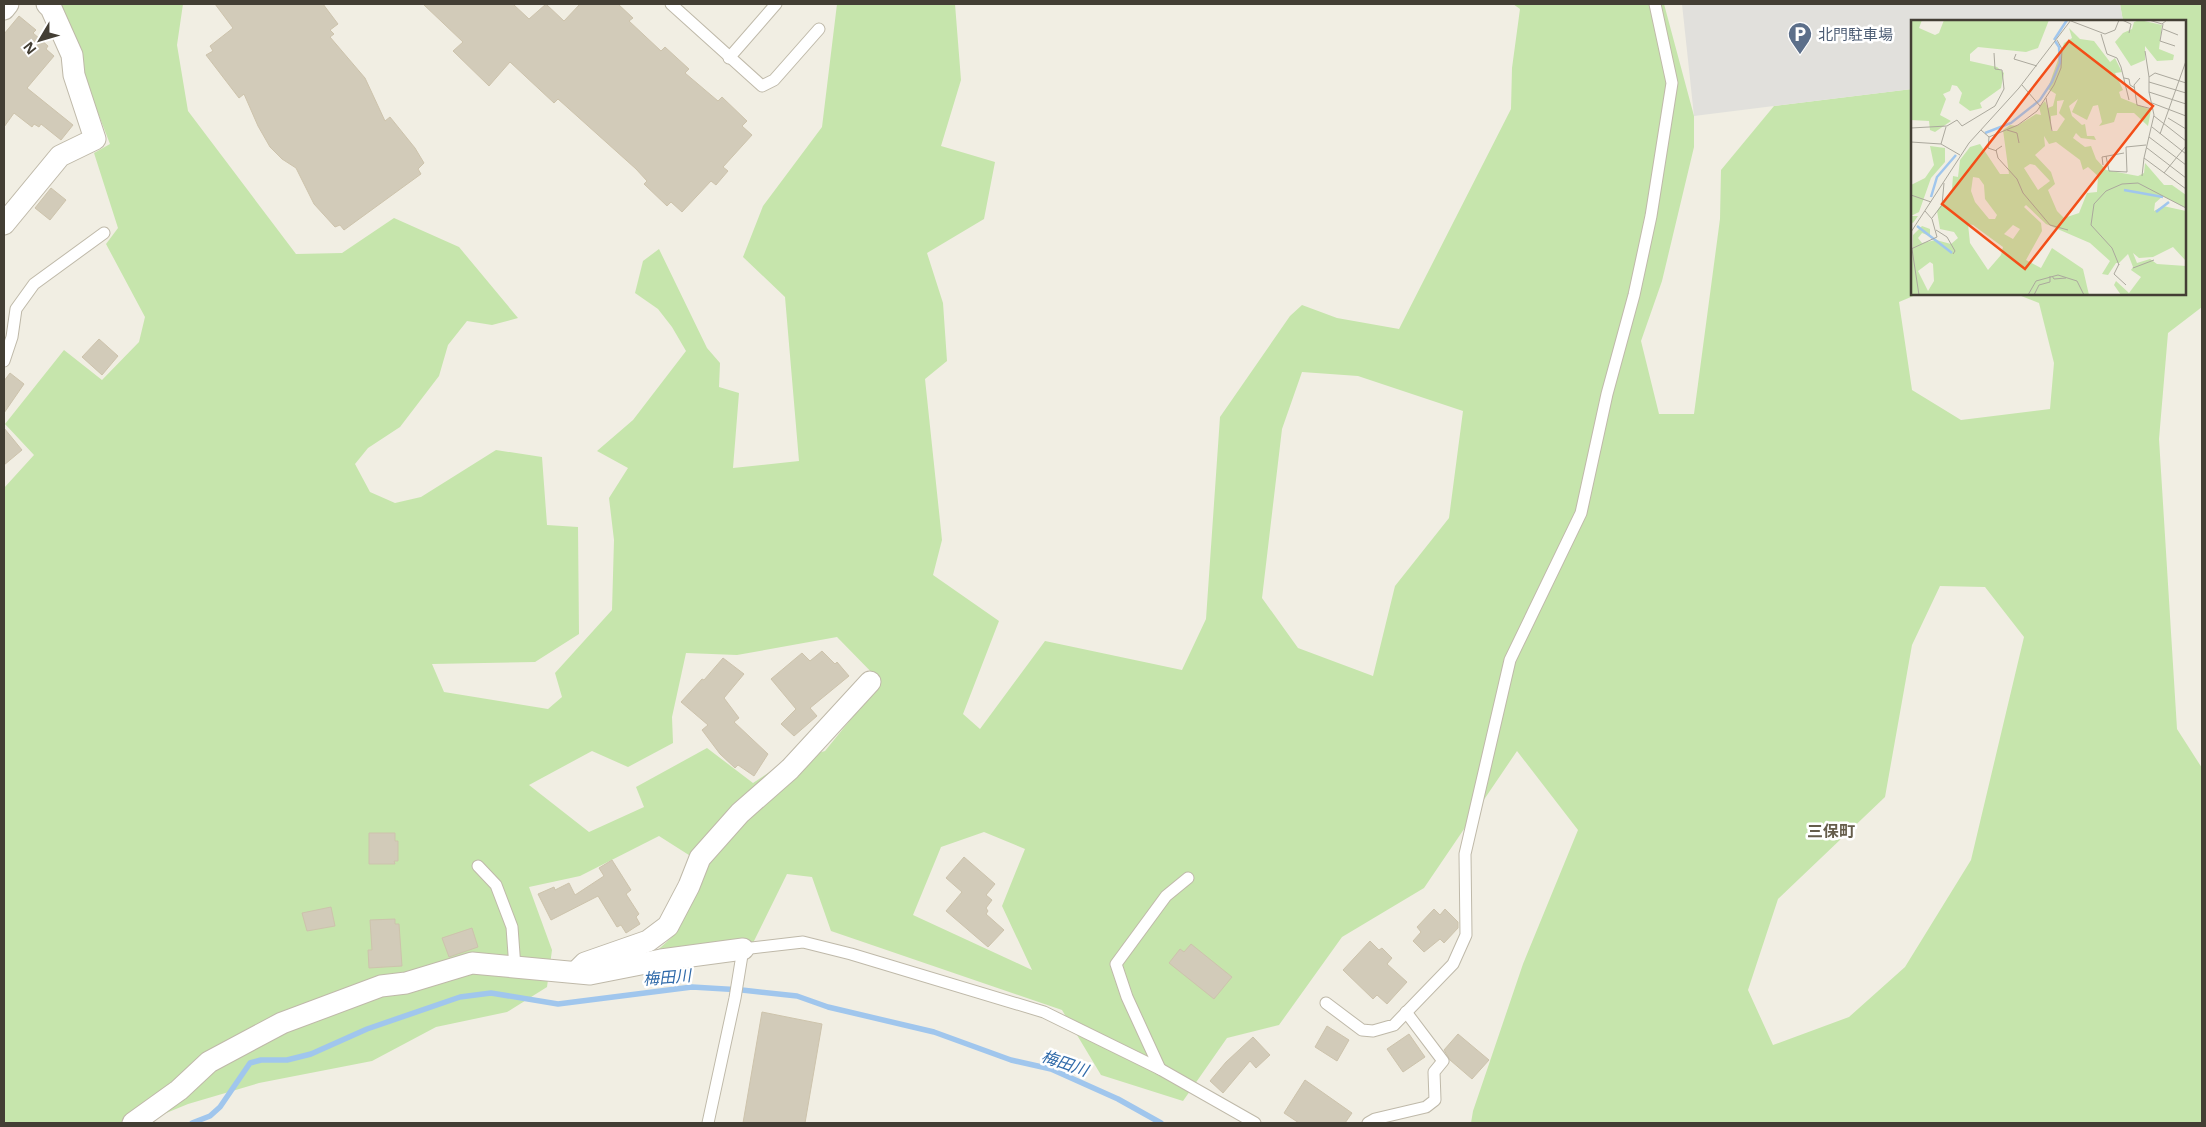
<svg xmlns="http://www.w3.org/2000/svg" width="2206" height="1127" font-family="'Noto Sans','Noto Sans JP',sans-serif">
<style>
.green{fill:#c6e5ac;fill-rule:evenodd}
.parking{fill:#e1e0dc}
.lines{fill:none;stroke-linecap:round;stroke-linejoin:round}
.stream{stroke:#a0c6ed;stroke-width:5.5}
.building{fill:#d2cbb9;stroke:#cdc3ac}
.service-casing{stroke:#bfb9a9;stroke-width:13}
.minor-casing{stroke:#bfb9a9;stroke-width:23}
.service{stroke:#fff;stroke-width:11}
.minor{stroke:#fff;stroke-width:21}
.labels{text-anchor:middle;dominant-baseline:central;stroke-width:5;stroke-linejoin:round;paint-order:stroke}
.service-label{font-size:15px;fill:#4e5e75;stroke:#fff;text-anchor:start}
.neighbourhood-label{font-size:16px;font-weight:bold;fill:#655d4b;stroke:#fff}
.water-label{font-size:16px;font-style:italic;fill:#316baa;stroke:#fff}
.inset-river{fill:none;stroke:#a0c6ed;stroke-width:2.5}
.inset-road{fill:none;stroke:#aba89d;stroke-width:1}
.view{fill:#f34e18;fill-opacity:0.15;stroke:#f34e18;stroke-width:2.5}
.inset-edge{fill:none;stroke:#433e34;stroke-width:2.5}
</style>
<rect width="100%" height="100%" fill="#f1eee3"/>
<!-- green -->
<path class="green" d="M60 4H183L177 45 188 111 296 254 342 253 394 218 459 247 518 318 492 325 467 321 448 345 439 376 400 427 368 448 355 464 370 492 395 503 421 497 496 450 542 457 547 525 578 527 579 634 535 662 432 664 444 692 548 709 562 697 555 673 612 610 614 540 609 498 628 468 597 451 633 420 686 351 672 327 658 309 635 293 643 261 659 249 707 348 720 363 719 387 739 393 733 468 799 461 785 297 743 257 763 206 822 127 837 4H955L961 80 941 146 995 162 984 219 927 253 943 303 947 361 925 379 942 540 933 575 999 621 963 714 980 729 1045 641 1182 670 1206 619 1220 417 1290 316 1302 305 1337 318 1399 329 1511 109 1512 68 1520 9 1513 4H1664L1694 116V147L1662 281 1641 341 1659 414H1694L1720 219 1721 170 1774 106 1912 89V294H1918L1899 302 1912 390 1961 420 2050 409 2054 363 2039 303 2016 294H2185V21H2123L2120 4H2202V307L2168 333 2159 439 2177 729 2202 768V1123H1471L1473 1111 1523 964 1578 830 1517 751 1424 888 1342 937 1279 1025 1227 1038 1183 1101 1101 1075 1062 1010 831 931 812 877 787 874 753 943 650 957 672 937 703 864 659 836 580 876 529 887 552 950 547 987 507 1012 436 1027 372 1061 259 1083 188 1104 142 1123H4V488L34 455 5 424 64 350 102 380 139 342 145 317 106 244 118 228 94 153 110 144 81 69ZM1302 372 1358 376 1463 411 1449 518 1395 586 1373 676 1298 648 1262 598 1282 429ZM1940 586 1985 587 2024 637 1971 860 1905 967 1849 1017 1773 1045 1748 990 1778 899 1885 797 1912 645ZM837 637 881 682 825 751 782 764 753 783 707 748 636 787 644 807 589 832 529 785 592 751 628 767 673 743 672 717 686 653 737 655ZM984 832 1025 849 1002 906 1032 970 913 915 941 847Z"/>
<!-- parking -->
<path class="parking" d="M1682 4H2120L2123 21H1912V89L1694 116Z"/>
<g class="lines">
<!-- stream -->
<path class="stream" d="M192 1123 210 1116 220 1107 250 1063 261 1060H287L311 1054 367 1029 460 997 491 993 558 1004 692 987 742 990 797 996 828 1007 934 1032 1011 1060 1051 1069 1118 1099 1161 1123"/>
</g>
<!-- building -->
<g class="building">
<path d="M215 4H323L338 24 330 30 334 34 330 37 365 78 385 121 390 117 415 148 424 163 418 169 421 174 344 230 340 225 335 227 314 204 296 168 282 159 270 147 258 126 244 94 239 98 206 55 213 51 210 46 233 28Z"/>
<path d="M423 4H513L529 19 546 4 564 21 580 4H618L633 18 629 21 661 51 665 47 689 69 685 73 718 101 722 97 747 121 742 126 752 135 723 167 728 171 716 185 711 181 682 212 671 202 667 206 644 184 647 181 636 169 558 99 554 103 510 62 489 86 453 51 463 42Z"/>
<path d="M19 16 36 30 33 33 48 46 46 49 54 56 27 88 73 125 61 140 41 124 39 127 34 124 32 127 14 113 4 127V34Z"/>
<path d="M51 188 66 200 50 220 35 208Z"/>
<path d="M99 339 118 356 102 375 82 357Z"/>
<path d="M10 373 24 384 4 413V381Z"/>
<path d="M4 428 22 450 4 465Z"/>
<path d="M822 651 835 664 837 662 849 676 810 708 817 716 794 736 781 724 796 709 771 679 802 653 810 661Z"/>
<path d="M723 658 744 674 724 698 739 718 734 722 768 754 754 776 738 765 735 768 720 754 702 730 708 725 681 702 702 679 704 680Z"/>
<path d="M369 833H395V841H398V861H394L395 864H369Z"/>
<path d="M964 857 995 884 986 895 992 900 986 908 988 911 986 914 1004 930 988 947 946 911 962 892 946 878Z"/>
<path d="M612 860 631 890 626 894 639 914 636 917 640 924 626 933 621 925 617 927 598 896 551 920 538 894 554 887 555 890 569 883 575 895 604 876 599 868Z"/>
<path d="M331 907 335 926 307 931 302 913Z"/>
<path d="M1434 909 1440 915 1445 909 1458 922V928L1444 943 1440 939 1424 952 1413 941 1421 932 1417 927Z"/>
<path d="M395 919V924H399L402 966 369 968 368 950H372L370 920Z"/>
<path d="M472 928 478 947 449 957 442 938Z"/>
<path d="M1370 941 1379 950 1382 948 1392 958 1387 964 1407 982 1387 1004 1377 995 1373 999 1343 970Z"/>
<path d="M1191 944 1232 977 1214 999 1169 963 1180 949 1184 952Z"/>
<path d="M762 1012 822 1024 805 1123H743Z"/>
<path d="M1327 1026 1349 1040 1337 1061 1315 1047Z"/>
<path d="M1409 1034 1425 1057 1403 1072 1387 1049Z"/>
<path d="M1458 1034 1489 1060 1472 1079 1450 1060 1444 1050Z"/>
<path d="M1253 1037 1270 1055 1256 1068 1250 1061 1223 1093 1210 1081 1226 1062Z"/>
<path d="M1305 1080 1352 1113 1345 1123H1299L1284 1113Z"/>
</g>
<g class="lines">
<!-- service casing -->
<g class="service-casing">
<g id="service">
<path d="M671 4 762 86 774 80 819 29"/>
<path d="M729 58 776 4"/>
<path d="M4 361 12 337 16 309 34 284 104 233"/>
<path d="M478 866 496 885 512 927 515 968"/>
<path d="M1326 1003 1362 1030 1373 1031 1394 1025 1453 964 1466 935 1465 854 1510 660 1581 513 1607 394 1634 295 1651 216 1672 83 1655 4"/>
<path d="M1160 1069 1127 997 1116 964 1166 896 1188 878"/>
<path d="M708 1123 735 998 743 949 803 942 851 954 1044 1012 1160 1069 1255 1123"/>
<path d="M1368 1123 1375 1119 1426 1107 1435 1100 1434 1072 1443 1061 1406 1012"/>
</g>
</g>
<!-- minor casing -->
<g class="minor-casing">
<g id="minor">
<path d="M4 9 8 4"/>
<path d="M4 224 60 156 95 139 74 75 72 55 51 8 47 4"/>
<path d="M578 970 585 963 648 941 668 926 689 886 700 858 740 813 790 769 870 682"/>
<path d="M133 1123 179 1090 209 1062 282 1023 381 986 406 983 472 963 590 974 661 960 743 949"/>
</g>
</g>
<!-- service -->
<use href="#service" class="service"/>
<!-- minor -->
<use href="#minor" class="minor"/>
</g>
<!-- icons -->
<defs>
<g id="parking-pin" transform="scale(1.25)"><path d="M0 17L-7.5 6A9.5 9.5 0 1 1 7.5 6Z" fill="#5c6f8a" stroke="#fff"/><path d="M-3.5-5.5H1a3.5 3.5 0 0 1 0 7H-1V5.5H-3.5ZM-1-3.4V-.6H.8a1.4 1.4 0 0 0 0-2.8Z" fill="#fff"/></g>
</defs>
<g fill-rule="evenodd">
<use href="#parking-pin" x="1800" y="34"/>
</g>
<g class="labels">
<!-- service labels -->
<g class="service-label">
<text x="1818" y="34">北門駐車場</text>
</g>
<!-- neighbourhood labels -->
<g class="neighbourhood-label">
<text x="1831" y="831">三保町</text>
</g>
<!-- water labels -->
<g class="water-label">
<text transform="translate(667 977) rotate(-5)">梅田川</text>
<text transform="translate(1065 1063) rotate(19)">梅田川</text>
</g>
</g>
<!-- overview -->
<g transform="translate(1911 20)">
<rect width="275" height="275" fill="#f1eee3"/>
<path d="M0 0H11L8 8 24 15 28 13 33 0H138L127 28 115 32 67 27 59 34V41L86 47 93 53 90 68 69 83 71 88 59 91 48 83 51 73 46 66 41 65 39 71 32 74 35 79 29 95 40 101 24 112 19 110 18 101 0 100ZM229 0 251 5 248 29 263 35 262 40 246 41 234 26V40L220 46 204 22 212 13 221 9 223 2ZM158 8 169 19 183 21 199 42 204 38 211 52 204 53 212 70 208 72 210 78 240 90 237 106 223 93H206L203 102 188 106 191 102 187 85 182 86 176 100 161 92 167 79 158 86 161 96 171 105 174 104 176 116H183L185 120 170 118 165 113 162 118 174 127 180 126 185 139 195 150 227 156 233 153 234 143 253 165H261L275 175V188L240 170 252 176 244 183 243 191 252 186 275 191V241L262 227 242 237 228 238 222 233 226 243 239 239 246 244 275 246V275H210L203 265 205 261 218 273 230 257 220 250 222 247 217 234 208 243H205L197 255 191 254 199 241 179 223 135 204 115 185 113 187 130 203 131 211 115 240 130 248 141 228 172 249 178 275H0L2 215 11 206 19 209V216L11 213 7 218 11 223 25 220 40 224 47 218 43 212 29 209 26 191 41 169 42 156 47 157 49 140 59 127 69 124 89 154H98L92 110 99 105 106 106 125 94 130 95 128 87 134 81 137 88 142 86 145 74 137 69 138 65 153 23 161 18ZM153 80 148 93 154 99 146 111H140V96L146 95V81ZM133 116 138 124 145 122 169 140 172 150 177 147 187 156 186 172 176 173 168 193 153 198 146 191 137 170 144 164 140 152 124 135 134 126ZM119 144 124 145 139 161 127 170 113 148ZM62 157 68 158 73 165 74 179 86 195 84 199H78L64 182 60 171ZM57 204 62 205 92 227 90 235 77 250 59 223ZM102 205 109 209 102 219 93 214ZM19 242 22 244 23 261 17 271 7 251ZM19 126 34 128V142L20 158 8 192 0 196H7L2 203 0 202V165L14 158 23 145Z" fill="#c6e5ac" fill-rule="evenodd"/>
<path class="inset-river" d="M143 20 156 0M74 113 100 103 129 80 141 62 149 43 148 27 144 21M213 170 252 177M20 177 26 157 45 135M245 192 258 182M6 206 41 233"/>
<path class="inset-road" d="M211 0 220 4 218 13M238 0 251 4 256 0M160 1 194 14 204 10 208 0M252 4 249 21 264 26M252 9 267 15M190 14 196 34 206 38 210 47 218 80M234 31 238 57M105 34 103 39 126 46M213 58 218 59 219 65 224 68M229 58 223 65 226 85 241 89M238 62 275 73M111 65 129 86M238 72V57L244 53 275 63M135 78 141 111M241 83 275 96M275 84 238 72 243 95 233 138 275 169M243 96 275 121M257 98 275 109M241 107 275 134M0 108 36 106 46 100 51 106 84 86 93 69 91 50 84 49 83 33M70 110 78 117 77 128 86 131M96 110 106 113 108 123M249 114 275 41M78 117 107 105 126 91 143 65 150 48 151 29 146 20M238 117 275 145M0 122 30 124 49 135M30 124 35 107M91 126 85 130 87 138 106 159 112 173 139 205 157 210M236 128 275 158M195 136 198 151 216 152 215 127 235 125M192 145 191 137 213 133M253 153 275 126M231 156 233 138M0 175 20 182M21 198 31 185 33 163M25 210 36 217 44 231 42 234M0 212 58 123 108 68 160 0M0 229 26 217 21 199 14 191M1 229 8 275M208 244 203 254 215 265M208 245 201 228 180 205 183 184 195 171 211 164 227 163 275 188M222 248 243 240M141 256 143 259 155 258M117 275 125 261 147 255 166 261 173 275M123 275 128 265 139 262V256"/>
<path class="view" d="M158 21 242 86 114 249 31 184Z"/>
<rect width="275" height="275" class="inset-edge"/>
</g>
<!-- border -->
<rect width="2206" height="1127" fill="none" stroke="#433e34" stroke-width="10"/>
<!-- north arrow -->
<g transform="translate(40 40) rotate(232)" stroke="#ffffff" stroke-width="4" paint-order="stroke">
<path d="M0-4L9 19L0 12L-9 19Z" fill="#433e34"/>
<text y="-8" font-size="14" font-weight="bold" text-anchor="middle" fill="#433e34">N</text>
</g>
</svg>
